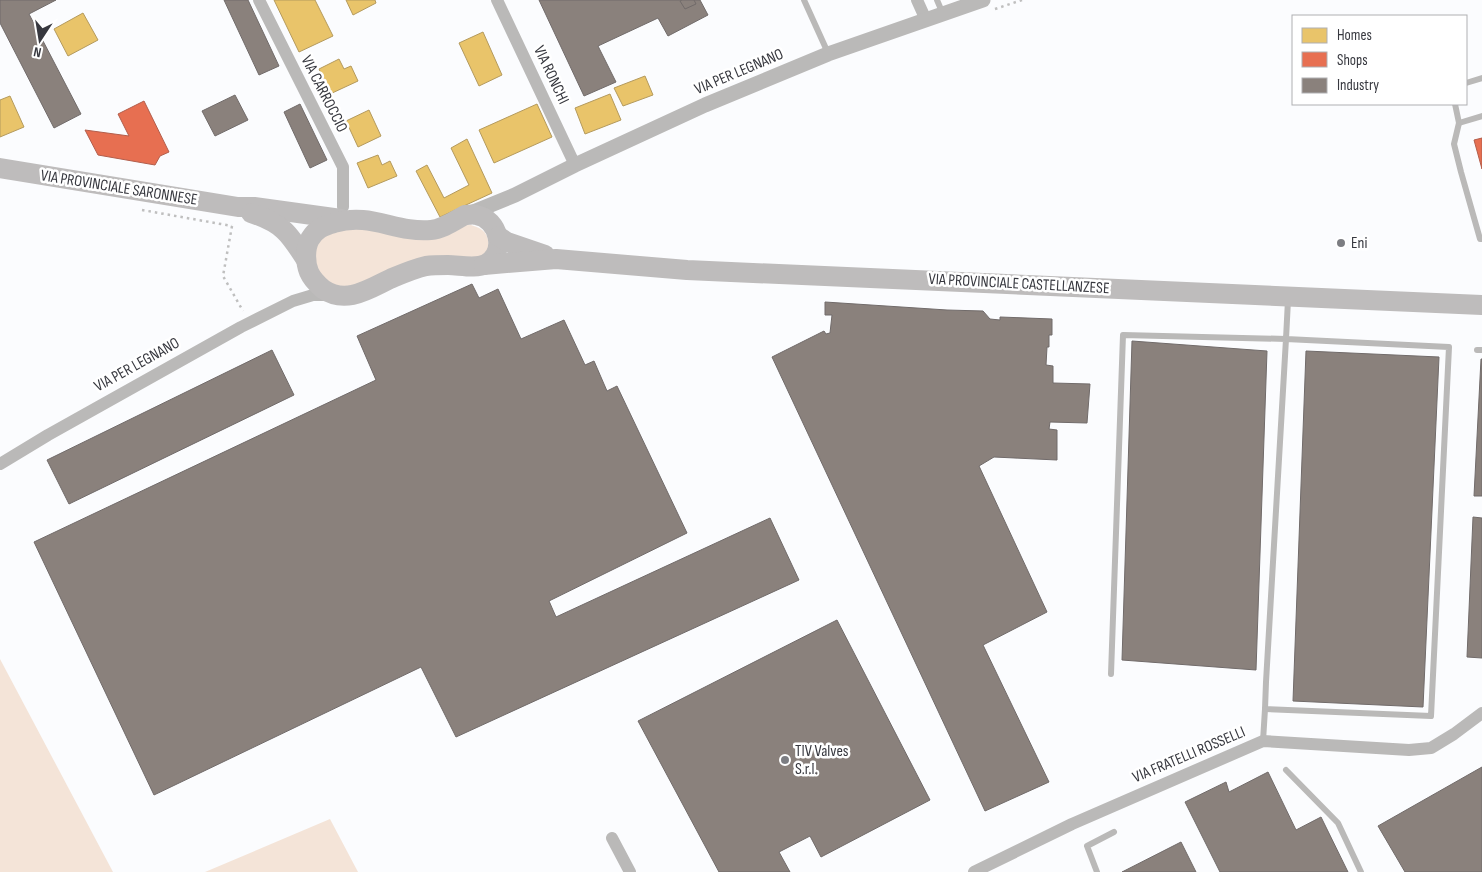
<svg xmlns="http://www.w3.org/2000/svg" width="1482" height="872" font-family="'Sofia Sans Condensed',sans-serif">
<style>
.green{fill:#f4e4d8}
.homes{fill:#e9c46a;stroke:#b49a5d}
.shops{fill:#e76f51;stroke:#b25e4c}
.industry{fill:#8a817c;stroke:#716b6a}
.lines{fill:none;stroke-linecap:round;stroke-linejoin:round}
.path{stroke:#bfbfbf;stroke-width:2.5;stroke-dasharray:2.5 4;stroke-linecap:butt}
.service{stroke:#bab9b8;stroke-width:6}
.minor{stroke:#bab9b8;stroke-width:12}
.tertiary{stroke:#bab9b8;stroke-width:15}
.primary{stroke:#bebcbc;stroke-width:20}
.poi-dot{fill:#7c7d82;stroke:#fff;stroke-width:2}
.labels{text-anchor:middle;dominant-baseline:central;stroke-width:5;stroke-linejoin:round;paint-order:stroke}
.street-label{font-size:16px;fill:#37383f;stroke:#fff}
.poi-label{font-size:16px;fill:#37383f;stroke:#fff;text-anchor:start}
</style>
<rect width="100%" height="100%" fill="#fbfcfe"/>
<!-- green -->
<g class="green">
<path d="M471 225C486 229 490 237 488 251L478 258 358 285 335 287 314 268V249L328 229Z"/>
<path d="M0 659 113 872H0Z"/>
<path d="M330 819 358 872H205Z"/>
</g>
<!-- homes -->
<g class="homes">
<path d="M274 0H315L333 36 299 52Z"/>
<path d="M346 0H375L376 3 353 15Z"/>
<path d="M83 13 98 40 68 56 54 29Z"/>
<path d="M483 32 502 75 479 86 459 43Z"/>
<path d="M339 59 344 69 351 66 358 81 330 94 319 69Z"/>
<path d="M645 76 653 95 623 106 614 88Z"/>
<path d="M610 94 621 120 585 134 575 108Z"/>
<path d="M10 96 24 127 0 137V100Z"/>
<path d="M537 104 552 137 494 163 479 130Z"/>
<path d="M369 110 381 136 358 147 346 121Z"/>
<path d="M467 139 492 193 440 217 416 171 427 165 444 198 469 185 451 148Z"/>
<path d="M378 155 382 165 390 161 397 176 368 188 357 163Z"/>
</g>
<!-- shops -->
<g class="shops">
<path d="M144 101 169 152 160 156 155 165 98 155 85 130 129 136 118 114Z"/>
<path d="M1482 138V169L1474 140Z"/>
</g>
<!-- industry -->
<g class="industry">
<path d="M0 0H56L29 14 81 114 54 128 0 23Z"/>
<path d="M224 0H248L279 66 259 75Z"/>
<path d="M539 0H700L708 15 668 36 658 18 598 46 616 82 584 96Z"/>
<path d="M682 0H694L696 4 685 9 680 1Z"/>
<path d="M235 95 248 120 215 136 202 111Z"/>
<path d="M300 104 327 160 310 168 284 112Z"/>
<path d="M472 284 479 298 498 289 521 339 564 320 585 365 594 361 607 391 617 386 687 533 549 601 556 617 770 518 799 580 456 737 421 667 154 795 34 542 376 380 357 336Z"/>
<path d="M825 302 947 310 983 311 990 319 1000 320V317L1052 319V335H1049V347H1047L1046 365 1053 366V383L1090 384 1087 423 1050 422 1049 429 1057 430V460L994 457 979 466 1047 612 983 645 1049 782 985 811 772 357 824 331 826 334 830 333 832 315H825Z"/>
<path d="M1132 341 1267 351 1256 670 1122 660Z"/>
<path d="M272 350 294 395 69 504 47 460Z"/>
<path d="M1306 351 1439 357 1423 707 1293 701Z"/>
<path d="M1481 359H1482V496H1474Z"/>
<path d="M1473 517 1482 518V658L1467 657Z"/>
<path d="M837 620 930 800 821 857 810 836 779 852 790 872H719L638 721Z"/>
<path d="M1482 767V872H1405L1378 826Z"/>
<path d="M1268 772 1296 830 1321 817 1348 872H1220L1185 802 1226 782 1229 792Z"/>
<path d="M1181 842 1196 872H1122Z"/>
</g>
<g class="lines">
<!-- path -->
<g class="path">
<path d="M995 9 1022 0"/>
<path d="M142 210 232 226"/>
<path d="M232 226 223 276 243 311"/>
</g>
<!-- service -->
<g class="service">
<path d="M804 0 828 53"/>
<path d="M937 0 943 14"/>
<path d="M1466 83 1482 78"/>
<path d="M1455 104 1459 123 1454 144 1461 172 1480 239H1482"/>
<path d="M1459 123 1482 116"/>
<path d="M1477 350H1482"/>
<path d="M1111 674 1123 335 1286 339 1449 347 1431 716 1265 709 1266 682 1286 339 1288 300"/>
<path d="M1263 741 1265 709"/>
<path d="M1286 770 1338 823 1361 872"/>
<path d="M1097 872 1087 846 1114 832"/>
</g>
<!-- minor -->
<g class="minor">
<path d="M259 0 343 167V207"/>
<path d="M497 0 575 165"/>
<path d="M917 0 926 20"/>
<path d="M0 464 48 435 241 327 293 301 313 295H332"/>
<path d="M612 838 630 872"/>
<path d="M974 872 1072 824 1263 741 1409 750 1431 748 1454 734 1482 713"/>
</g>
<!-- tertiary -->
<path class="tertiary" d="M466 215 515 195 575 165 705 105 828 54 983 0"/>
<!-- primary -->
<g class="primary">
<path d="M0 168 238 207H254L341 219"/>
<path d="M251 213C282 223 289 233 306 260"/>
<path d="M465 215C469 215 473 214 476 215 499 219 507 252 486 264 476 269 459 265 448 265 441 265 433 265 426 266 413 269 402 274 390 279 369 289 346 305 323 289 317 284 312 279 309 272 305 262 305 248 310 239 316 229 323 226 334 223 371 212 395 233 431 230 443 229 454 221 465 215Z"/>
<path d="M498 236 507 242 545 255"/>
<path d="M484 265 556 259 687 270 1482 305"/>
</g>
</g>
<!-- markers -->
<g class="poi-dot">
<circle cx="1341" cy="243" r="5"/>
<circle cx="785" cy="760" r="5"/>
</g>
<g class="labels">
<!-- street labels -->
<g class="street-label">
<text transform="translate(739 72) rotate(-23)">VIA PER LEGNANO</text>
<text transform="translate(551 75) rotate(65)">VIA RONCHI</text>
<text transform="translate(324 94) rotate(63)">VIA CARROCCIO</text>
<text transform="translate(119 188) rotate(9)">VIA PROVINCIALE SARONNESE</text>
<text transform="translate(1019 284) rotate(3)">VIA PROVINCIALE CASTELLANZESE</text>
<text transform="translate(137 365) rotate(-29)">VIA PER LEGNANO</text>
<text transform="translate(1189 755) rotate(-23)">VIA FRATELLI ROSSELLI</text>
</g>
<!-- poi labels -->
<g class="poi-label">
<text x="1351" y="243">Eni</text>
<text x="795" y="751">TIV Valves<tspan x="795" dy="18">S.r.l.</tspan></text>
</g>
</g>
<!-- legend -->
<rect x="1292" y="15" width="175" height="90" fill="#ffffff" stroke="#afafb2"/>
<rect x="1302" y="28" width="25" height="15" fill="#e9c46a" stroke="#afafb2"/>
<text x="1337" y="40" font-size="15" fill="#37383f">Homes</text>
<rect x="1302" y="52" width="25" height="15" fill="#e76f51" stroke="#afafb2"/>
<text x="1337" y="65" font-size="15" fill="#37383f">Shops</text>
<rect x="1302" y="78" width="25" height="15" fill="#8a817c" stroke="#afafb2"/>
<text x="1337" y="90" font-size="15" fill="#37383f">Industry</text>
<!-- north arrow -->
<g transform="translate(40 40) rotate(192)" stroke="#ffffff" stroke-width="4" paint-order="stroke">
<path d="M0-4L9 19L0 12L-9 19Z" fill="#37383f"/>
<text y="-8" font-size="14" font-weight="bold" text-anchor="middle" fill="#37383f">N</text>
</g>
</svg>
